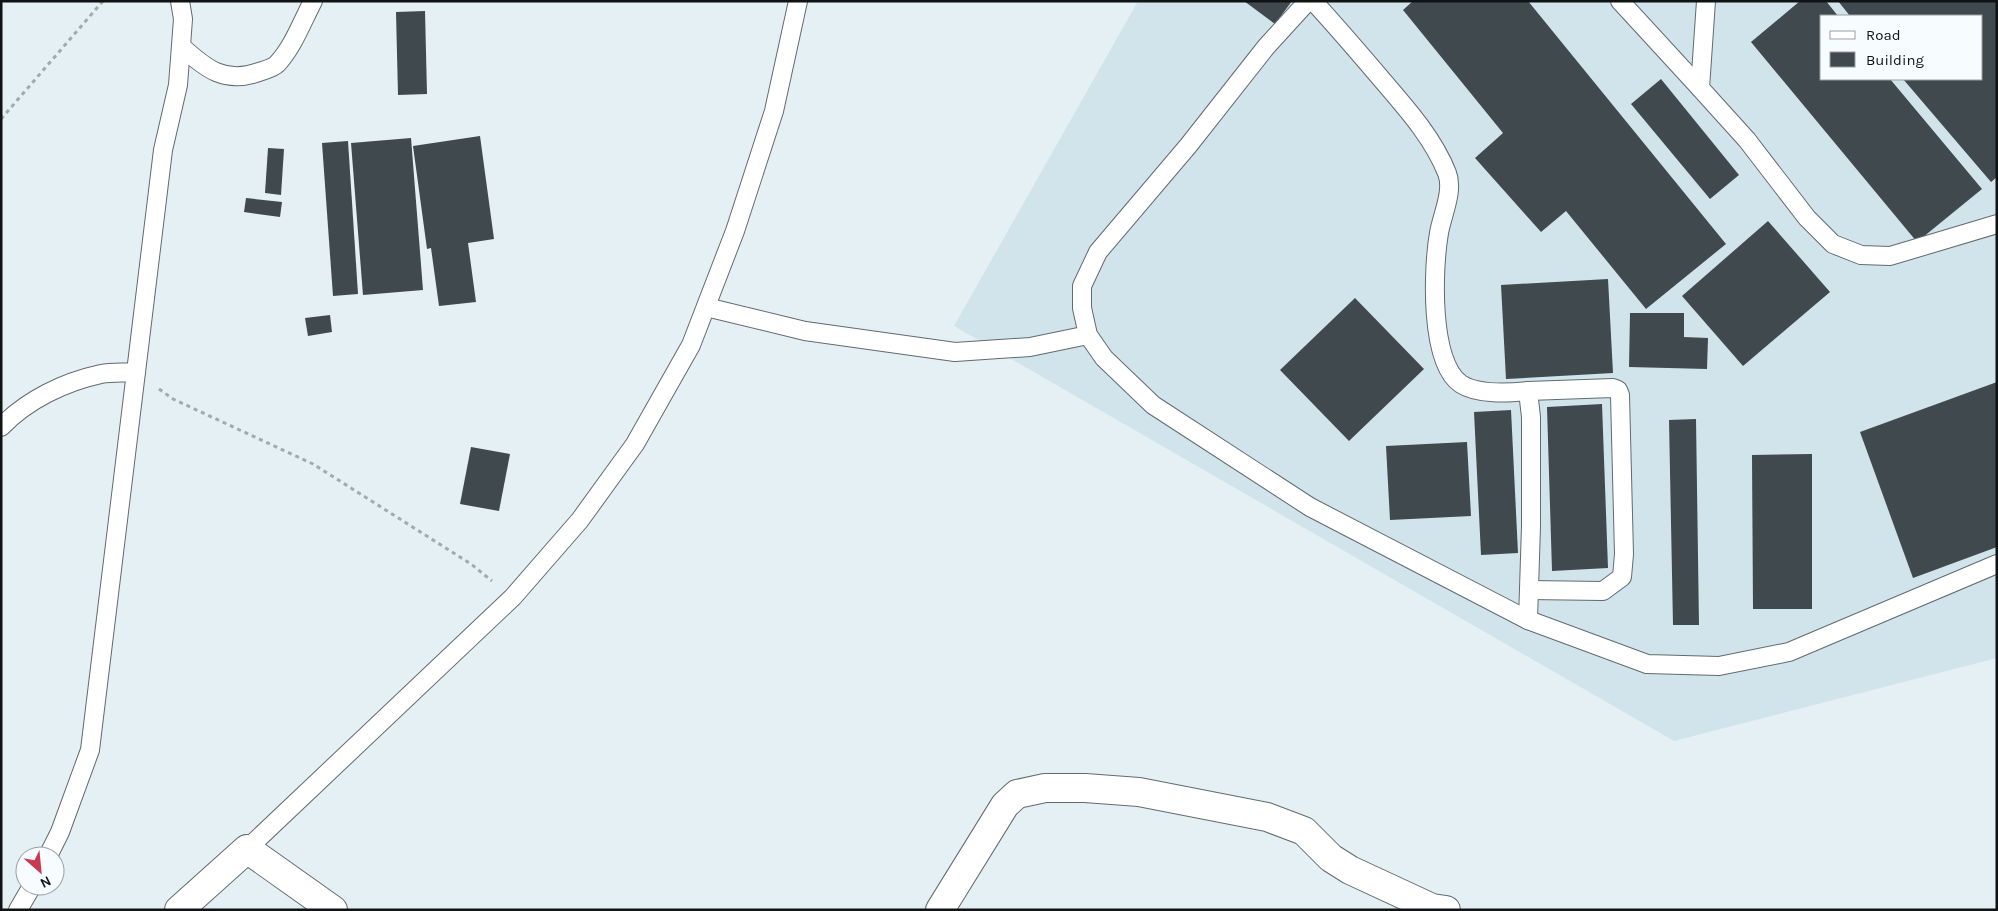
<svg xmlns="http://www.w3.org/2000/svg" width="1998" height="911" font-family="Karla,sans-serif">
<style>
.built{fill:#d1e4ec;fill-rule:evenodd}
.building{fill:#40494d}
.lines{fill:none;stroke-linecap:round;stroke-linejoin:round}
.lane-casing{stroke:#616b6f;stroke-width:20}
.street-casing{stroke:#616b6f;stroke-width:30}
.path{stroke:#a1aaad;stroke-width:3;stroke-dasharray:4 4;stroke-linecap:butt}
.lane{stroke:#fff;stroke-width:18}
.street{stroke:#fff;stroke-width:28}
</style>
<rect width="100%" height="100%" fill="#e5f0f4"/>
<!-- built -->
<path class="built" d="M1138 1H1997V658L1674 741 954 326ZM1822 16H1982V79H1822Z"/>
<!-- building -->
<g class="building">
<path d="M1244 1H1292L1275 24Z"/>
<path d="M1413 1H1528L1726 244 1646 309 1566 211 1541 232 1475 158 1503 133 1403 10Z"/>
<path d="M1800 1H1826L1838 16H1822V79H1890L1982 189 1917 242 1751 42Z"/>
<path d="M1838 1H1997V177L1991 182 1903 79H1982V16H1850Z"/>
<path d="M425 11 427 94 398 95 396 12Z"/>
<path d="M1661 79 1739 175 1710 199 1631 104Z"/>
<path d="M480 136 494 239 468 243 476 302 439 306 431 248 427 249 413 146Z"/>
<path d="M411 138 423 290 363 295 351 143Z"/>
<path d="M348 141 358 294 333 296 322 143Z"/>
<path d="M268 148 284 149 281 195 265 193Z"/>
<path d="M246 198 282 202 280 217 244 212Z"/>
<path d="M1768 221 1830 292 1743 366 1682 296Z"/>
<path d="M1608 279 1613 373 1506 379 1501 285Z"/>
<path d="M1355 298 1424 369 1349 441 1280 370Z"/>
<path d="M1630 313H1684V337L1708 338 1707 369 1629 367Z"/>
<path d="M330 315 332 332 308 336 305 318Z"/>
<path d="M1997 382V547L1913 578 1860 432Z"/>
<path d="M1602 404 1608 568 1552 571 1547 407Z"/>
<path d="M1511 410 1518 553 1481 555 1474 412Z"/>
<path d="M1696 419 1699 625H1673L1669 420Z"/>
<path d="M1467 442 1471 516 1390 520 1386 446Z"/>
<path d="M471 447 510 454 499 511 460 504Z"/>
<path d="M1812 454V609H1753L1752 455Z"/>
</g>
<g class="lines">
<!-- lane casing -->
<g class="lane-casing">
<g id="lane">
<path d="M1308 1 1266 47 1188 146 1098 252 1082 286V308L1088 335 1104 358 1153 405 1310 507 1528 620 1647 664 1719 666 1789 652 1997 564"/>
<path d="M1313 1C1337 27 1360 54 1383 81 1407 109 1433 138 1447 173 1454 191 1442 215 1439 233 1433 267 1429 363 1461 384 1478 395 1508 393 1528 391L1531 417V526L1528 620"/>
<path d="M1620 1 1700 88"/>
<path d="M1706 1 1700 88 1747 140 1807 218 1833 244 1861 255 1890 256 1997 224"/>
<path d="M182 47C206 69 225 84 259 72 265 70 273 68 277 64 293 47 302 22 313 1"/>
<path d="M706 307 805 331 955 352 1030 347 1088 335"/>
<path d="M136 372 163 150 178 85 183 19 180 1"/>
<path d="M1528 391 1613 388 1618 390 1620 395 1624 554 1622 577 1603 591 1529 590"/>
<path d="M1 427C27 400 64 382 101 374 112 372 124 373 136 372L90 750 60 832 48 856"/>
<path d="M247 849 513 597 580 520 635 444 691 345 735 231 774 111 798 1"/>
<path d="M18 910 32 886"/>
</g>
</g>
<!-- street casing -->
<g class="street-casing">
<g id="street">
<path d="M179 910 247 849 333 910"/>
<path d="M940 910 1005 805 1017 794 1045 788H1085L1139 792 1267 817 1304 831 1331 858 1350 870 1432 908 1446 910"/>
</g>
</g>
<!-- path -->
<g class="path">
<path d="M1 119 103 1"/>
<path d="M159 389 173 399 313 464 471 564 492 581"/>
</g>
<!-- lane -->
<use href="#lane" class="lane"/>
<!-- street -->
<use href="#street" class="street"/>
</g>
<!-- border -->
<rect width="1998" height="911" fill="none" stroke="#0f1314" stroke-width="5"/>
<!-- legend -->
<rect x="1820" y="15" width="162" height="65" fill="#f6fcff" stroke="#9a9fa1"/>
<rect x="1830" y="31" width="25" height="8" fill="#ffffff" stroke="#9a9fa1"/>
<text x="1866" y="40" font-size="15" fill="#0f1314">Road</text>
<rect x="1830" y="52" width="25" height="15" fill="#40494d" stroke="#9a9fa1"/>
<text x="1866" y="65" font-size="15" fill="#0f1314">Building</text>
<!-- north arrow -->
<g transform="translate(40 871) rotate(153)"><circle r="24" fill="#f6fcff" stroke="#9a9fa1"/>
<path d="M0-4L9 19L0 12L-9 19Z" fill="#ca3951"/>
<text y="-8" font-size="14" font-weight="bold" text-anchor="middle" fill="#0f1314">N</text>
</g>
</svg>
